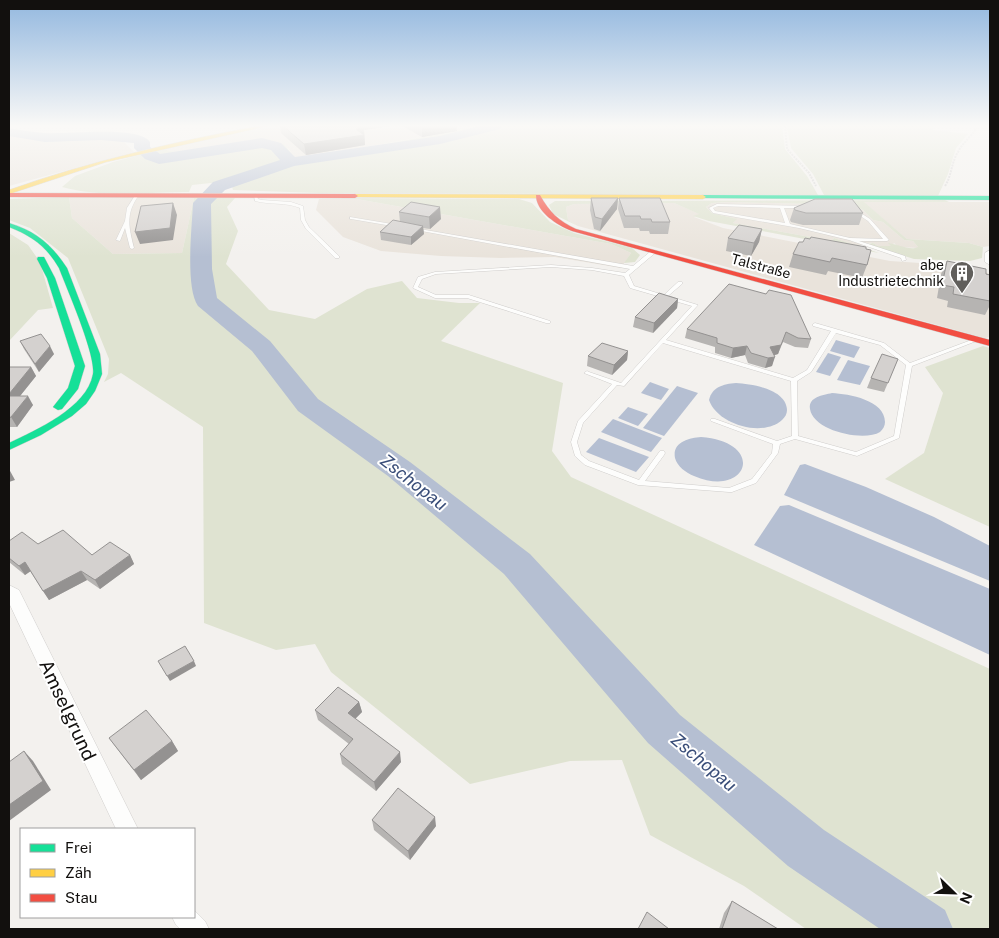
<svg xmlns="http://www.w3.org/2000/svg" width="999" height="938" font-family="'Public Sans',sans-serif">
<style>
.built{fill:#e9e3db}
.green{fill:#dfe3d1}
.water{fill:#b5bfd2}
.lines{fill:none;stroke-linecap:round;stroke-linejoin:round}
.river{fill:#b5bfd2;fill-rule:evenodd}
.lane-casing{stroke:#d0cecc;stroke-width:1}
.street-casing{stroke:#d0cecc;stroke-width:1}
.fast-casing{stroke:#d0cecc;stroke-width:1}
.slow-casing{stroke:#d0cecc;stroke-width:1}
.jam-casing{stroke:#d0cecc;stroke-width:1}
.path{stroke:#d5d4d4;stroke-width:2;stroke-dasharray:2 1;stroke-linecap:butt}
.lane{fill:#fdfdfc;fill-rule:evenodd}
.street{fill:#fdfdfc;fill-rule:evenodd}
.fast{fill:#16e098;fill-rule:evenodd}
.slow{fill:#ffcf43;fill-rule:evenodd}
.jam{fill:#f24e42;fill-rule:evenodd}
.wall{fill:#b6b4b2}
.shaded-wall{fill:#949291}
.building{fill:#d4d1cf;stroke:#949291}
.labels{text-anchor:middle;dominant-baseline:central;stroke-width:4;stroke-linejoin:round;paint-order:stroke}
.far-poi-label{font-size:14px;fill:#12100e;stroke:#fff;text-anchor:end}
.far-street-label{font-size:14px;fill:#12100e;stroke:#fff}
.water-label{font-size:18px;font-style:italic;fill:#3a4e79;stroke:#fff}
.near-street-label{font-size:19px;fill:#12100e;stroke:#fff}
</style>
<rect width="100%" height="100%" fill="#f3f1ee"/>
<!-- built -->
<g class="built">
<path d="M272 126H480L383 144 295 158 288 148 256 139 181 153 162 149Z"/>
<path d="M9 135 30 139 122 140 134 152 9 186Z"/>
<path d="M69 197 194 198 182 253 113 254 72 218Z"/>
<path d="M351 198 611 244 631 253 621 268 555 257 501 258 441 256 381 251 343 237 316 210 319 199Z"/>
<path d="M729 202 849 205 863 210 873 220 883 222 904 240 913 241 919 248 898 247 894 243 892 246H878L873 243H868L857 246 834 238 832 241 733 223 736 219 712 213 706 207 712 203Z"/>
<path d="M863 202H990V246L983 247 969 243 907 239Z"/>
<path d="M674 203 700 214 694 217 723 228 890 261 980 267 990 275V337L985 338 578 226 568 220 566 207 574 204Z"/>
</g>
<!-- green -->
<g class="green">
<path d="M480 126H782L785 149 807 176 818 195 318 193 233 190 232 186 211 183 192 185 189 192C148 192 102 198 62 187L75 176 113 162 162 149 181 153 256 139 284 144 295 158 381 145Z"/>
<path d="M787 126H933V130L968 134 956 148 948 174 938 196 824 195 813 174 791 148Z"/>
<path d="M69 197 72 218 113 254 182 253 194 198H235L227 207 238 231 226 264 269 310 315 319 367 289 402 281 417 298 459 303H480L441 341 563 383 552 451 571 477 990 669V929H806L744 886 650 835 622 760 570 761 470 784 331 672 315 644 276 650 204 623 203 427 121 373 104 382 108 374 109 359 68 258 30 228 9 220V199Z"/>
<path d="M351 198 519 199 532 203 550 222 574 233 632 248 640 255 635 262 624 263 631 253 611 244Z"/>
<path d="M945 200 949 202H864L907 239 969 243 983 247 982 258 970 261 914 259 867 244 873 243 878 246H891L888 243C898 244 910 251 918 247L913 241 904 240 883 222 873 220 863 210 849 205 729 202 712 203 706 207 712 213 737 219 733 223 832 241 834 238 879 253 709 221 693 216 699 214 674 203 574 204 566 207 568 220 578 226 553 214 549 205 555 201Z"/>
<path d="M9 233 28 245 40 262 53 308 38 310 9 341Z"/>
<path d="M983 346 990 348V527L885 479 924 453 943 393 925 367Z"/>
</g>
<!-- water -->
<g class="water">
<path d="M836 340 860 347 854 358 830 351Z"/>
<path d="M828 353 841 357 830 376 816 372Z"/>
<path d="M848 360 870 366 860 385 837 380Z"/>
<path d="M650 382 669 389 661 400 641 393Z"/>
<path d="M736 383C752 384 786 389 787 410 787 414 785 417 782 420 762 438 717 424 709 400 712 387 723 384 736 383Z"/>
<path d="M677 386 698 393 664 436 643 428Z"/>
<path d="M832 393C849 394 885 400 885 422 885 426 883 429 880 432 864 442 813 431 810 409 808 397 823 395 832 393Z"/>
<path d="M628 407 648 414 638 426 618 418Z"/>
<path d="M613 419 662 438 651 452 601 432Z"/>
<path d="M701 437C767 442 748 499 694 476 686 473 677 466 675 458 672 442 689 438 701 437Z"/>
<path d="M599 438 649 457 636 472 586 452Z"/>
<path d="M805 464 866 487 934 517 990 546V581L784 495 800 465Z"/>
<path d="M789 505 990 589V655L754 545 780 506Z"/>
</g>
<g class="lines">
<!-- river -->
<path class="river" d="M479 126H502L500 129 440 144 294 166 225 190 211 204 212 269 217 298 270 341 318 399 410 462 530 554 680 715 824 830 945 910 953 929H880L788 866 648 743 504 574 388 476 298 411 252 351 198 306C185 287 192 227 193 203L213 182 280 160 271 150 262 148 159 164 145 159 134 148V143L101 140 45 142 9 136V128C20 130 32 132 44 133 65 135 138 125 150 142V147L160 154 262 138 281 143 295 157 440 136Z"/>
<!-- lane casing -->
<g class="lane-casing">
<g id="lane">
<path d="M136 194 139 195C125 214 129 227 134 248L132 249 130 248 125 228 120 241 116 240 125 221 127 208Z"/>
<path d="M254 194H256L258 199 262 200 291 202 303 206 305 220 309 227 339 256V258H335L306 229 301 220 300 208C286 202 270 205 255 201Z"/>
<path d="M717 204 805 206H806V208H784L790 224 850 238 883 239 868 221 853 211 856 210 870 219 889 240 887 241H859L905 256 906 260 902 261 901 258 849 240 799 228 713 213 709 208ZM718 206 780 208 785 223 715 211 713 208Z"/>
<path d="M350 217 398 225 400 226 398 227 351 219H350Z"/>
<path d="M414 228 633 266 651 251H655V253L629 275 634 286 664 295 678 282H682V284L668 296 698 305 666 340 793 378 807 370 831 331 813 326V324L815 323 884 343 910 363 974 339 976 338 979 340 912 366 899 438 857 456 795 439 780 444 778 453 756 483 732 492H729L638 485 585 465 575 456 571 442 578 421 612 384 584 373 587 371 589 372 621 383 692 306 630 288 624 276 592 270 551 267 436 274 422 279 418 287 436 295H469L550 321V323H546L467 298H435L413 288 418 277 435 272 551 265 592 268 625 273 630 269 416 230H414ZM836 333 880 345 906 365 894 436 856 452 798 436 797 381 811 372ZM663 343 791 381 792 436 777 441 715 419H711L710 420 711 421 773 444 772 453 752 479 729 488 645 481 664 455 665 453 664 451H660L639 480 589 461 581 455 577 442 583 423 617 385 624 386Z"/>
</g>
</g>
<!-- street casing -->
<g class="street-casing">
<g id="street">
<path d="M990 250V265L985 262V253Z"/>
<path d="M9 585 19 590 138 829H116L9 603Z"/>
<path d="M194 910 205 921 209 929H180L176 925 172 917H194Z"/>
</g>
</g>
<!-- fast casing -->
<g class="fast-casing">
<g id="fast">
<path d="M703 195 990 196V200L701 198V196Z"/>
<path d="M9 223C36 231 52 245 67 268L100 354 102 374 95 391 86 404 72 416 41 435 9 450V443C36 430 87 408 93 374 96 355 67 289 59 268 46 246 32 236 9 227Z"/>
<path d="M38 257H44L55 278 85 366 78 389 62 409 58 410 53 407 68 388 75 366 47 278 37 259Z"/>
</g>
</g>
<!-- slow casing -->
<g class="slow-casing">
<g id="slow">
<path d="M258 126H268L106 162 9 194V190C90 161 174 142 258 126Z"/>
<path d="M355 194 703 195 706 197 703 199 353 197V195Z"/>
</g>
</g>
<!-- jam casing -->
<g class="jam-casing">
<g id="jam">
<path d="M9 193 355 194 358 196 355 198 9 197Z"/>
<path d="M536 195H540C549 212 559 221 576 229L990 340V346L572 231C557 225 536 212 536 195Z"/>
</g>
</g>
<!-- path -->
<g class="path">
<path d="M785 126 787 149 809 173 816 186"/>
<path d="M945 186C952 175 951 163 958 152 963 142 972 136 978 126"/>
</g>
<!-- lane -->
<use href="#lane" class="lane"/>
<!-- street -->
<use href="#street" class="street"/>
<!-- fast -->
<use href="#fast" class="fast"/>
<!-- slow -->
<use href="#slow" class="slow"/>
<!-- jam -->
<use href="#jam" class="jam"/>
</g>
<!-- wall -->
<g class="wall">
<path d="M280 126H390L364 130 365 145 306 155 281 133Z"/>
<path d="M402 126H456L457 131 422 137Z"/>
<path d="M591 198H618L617 209 600 231 594 229 590 210Z"/>
<path d="M619 198 670 222 668 234H650L649 231H640L639 228H624L618 209Z"/>
<path d="M794 208 863 213 859 225H803L791 222 790 220Z"/>
<path d="M399 212 441 219 430 229 423 228 424 234 411 245 381 240 380 232 400 222Z"/>
<path d="M762 229 759 242 751 256 726 251 728 238Z"/>
<path d="M866 249 867 265 862 278 828 271 826 275 789 267 793 254Z"/>
<path d="M947 261 990 275V305L985 315 947 307 948 301 937 298 941 274Z"/>
<path d="M766 294 811 339 808 348 795 347 783 342 778 354 774 355 772 366 765 368 748 363 745 355 731 358 715 353V347L685 338 687 329Z"/>
<path d="M678 299 677 308 653 333 633 327 635 317Z"/>
<path d="M20 341 54 354 39 372 24 349Z"/>
<path d="M628 351 627 360 612 375 587 366 588 356Z"/>
<path d="M898 359 884 392 867 388 871 378Z"/>
<path d="M9 367H31L36 376 20 396 33 405 17 427H9Z"/>
<path d="M9 541 38 544 92 555H130L134 564 100 589 87 580 49 600 30 571 25 575 9 562Z"/>
<path d="M359 702 362 712 355 719 401 762 376 791 342 764 340 754 349 744 318 720 315 710Z"/>
<path d="M109 738 172 741 178 751 141 780Z"/>
<path d="M372 820 436 826 410 860 374 830Z"/>
<path d="M732 901 778 929H719L724 913Z"/>
</g>
<!-- shaded-wall -->
<g class="shaded-wall">
<path d="M363 126H390L364 130 365 145 306 155 304 144 356 129Z"/>
<path d="M430 126H456L457 131 422 137V127Z"/>
<path d="M618 198 617 209 600 231 602 219Z"/>
<path d="M173 203 177 215 173 240 140 244 135 232Z"/>
<path d="M440 207 441 219 430 229 429 217Z"/>
<path d="M423 226 424 234 411 245V237Z"/>
<path d="M762 229 759 242 751 256 754 243Z"/>
<path d="M678 299 677 308 653 333 654 323Z"/>
<path d="M786 332 778 354 768 357 770 347Z"/>
<path d="M50 346 54 354 39 372 35 364Z"/>
<path d="M747 346 745 355 731 358 733 348Z"/>
<path d="M628 351 627 360 612 375 614 365Z"/>
<path d="M775 357 772 366 765 368 768 358Z"/>
<path d="M31 367 36 376 12 406 9 400V394Z"/>
<path d="M28 396 33 405 17 427 11 417Z"/>
<path d="M9 469 15 480 9 482Z"/>
<path d="M130 555 134 564 100 589 95 580Z"/>
<path d="M25 562 31 571 25 575 19 566Z"/>
<path d="M81 571 87 580 49 600 43 591Z"/>
<path d="M194 661 196 666 170 681 167 676Z"/>
<path d="M359 702 362 712 351 723 348 713Z"/>
<path d="M172 741 178 751 141 780 134 770Z"/>
<path d="M24 751 33 761 51 790 9 821V805Z"/>
<path d="M400 752 401 762 376 791 374 782Z"/>
<path d="M435 817 436 826 410 860 408 851Z"/>
</g>
<!-- building -->
<g class="building">
<path d="M283 126H363L356 129 364 135 304 144Z"/>
<path d="M591 198H618L602 219 595 217Z"/>
<path d="M619 198H660L670 222H652L651 219H641L640 216H625Z"/>
<path d="M815 199H852L863 213H806L795 210 794 208Z"/>
<path d="M411 202 440 207 429 217 399 212Z"/>
<path d="M173 203 170 228 135 232 141 206Z"/>
<path d="M393 220 423 226 411 237 380 232Z"/>
<path d="M739 225 762 229 754 243 728 238Z"/>
<path d="M811 237 866 247V249L871 250 867 265 832 258 830 262 793 254 799 242H803L805 238 810 239Z"/>
<path d="M947 261 986 269V274L990 275V301L953 294 954 287 942 285Z"/>
<path d="M729 284 766 294 769 290 791 295 811 339 798 338 786 332 781 345 770 347 775 357 768 358 751 353 747 346 733 348 717 343V338L687 329Z"/>
<path d="M659 293 678 299 654 323 635 317Z"/>
<path d="M41 334 50 346 35 364 20 341Z"/>
<path d="M602 343 628 351 614 365 588 356Z"/>
<path d="M882 354 898 359 888 383 871 378Z"/>
<path d="M9 367H31L9 394Z"/>
<path d="M9 396H28L11 417 9 418Z"/>
<path d="M63 530 92 555 110 542 130 555 95 580 81 571 43 591 25 562 19 566 9 558V541L22 532 38 544Z"/>
<path d="M185 646 194 661 167 676 158 661Z"/>
<path d="M338 687 359 702 348 713 400 752 374 782 340 754 353 739 315 710Z"/>
<path d="M146 710 172 741 134 770 109 738Z"/>
<path d="M24 751 43 781 9 805V762Z"/>
<path d="M398 788 435 817 408 851 372 820Z"/>
<path d="M732 901 778 929H722Z"/>
<path d="M647 912 669 929H638Z"/>
</g>
<!-- sky -->
<linearGradient id="sky" x2="0" y2="1"><stop stop-color="#93b8df"/><stop offset="0.49" stop-color="#faf9f7"/><stop offset="1" stop-color="#faf9f7" stop-opacity="0"/></linearGradient>
<rect width="999" height="257" fill="url(#sky)"/>
<!-- icons -->
<defs>
<g id="building-pin" transform="scale(1.25)"><path d="M0 17L-7.5 6A9.5 9.5 0 1 1 7.5 6Z" fill="#615f5c" stroke="#fff"/><path d="M-4-6H4V6H1V3H-1V6H-4ZM-2.5-4.3h1.7v1.8h-1.7ZM.8-4.3h1.7v1.8H.8ZM-2.5-1h1.7V.8h-1.7ZM.8-1h1.7V.8H.8Z" fill="#fff"/></g>
</defs>
<g fill-rule="evenodd">
<use href="#building-pin" x="962" y="273"/>
</g>
<g class="labels">
<!-- far-poi labels -->
<g class="far-poi-label">
<text x="944" y="265">abe<tspan x="944" dy="16">Industrietechnik</tspan></text>
</g>
<!-- far-street labels -->
<g class="far-street-label">
<text transform="translate(761 266) rotate(15)">Talstraße</text>
</g>
<!-- water labels -->
<g class="water-label">
<text transform="translate(414 482) rotate(38)">Zschopau</text>
<text transform="translate(704 762) rotate(40)">Zschopau</text>
</g>
<!-- near-street labels -->
<g class="near-street-label">
<text transform="translate(68 710) rotate(65)">Amselgrund</text>
</g>
</g>
<!-- border -->
<rect width="999" height="938" fill="none" stroke="#12100e" stroke-width="20"/>
<!-- legend -->
<rect x="20" y="828" width="175" height="90" fill="#ffffff" stroke="#a09f9f"/>
<rect x="30" y="844" width="25" height="8" fill="#16e098" stroke="#a09f9f"/>
<text x="65" y="853" font-size="15" fill="#12100e">Frei</text>
<rect x="30" y="869" width="25" height="8" fill="#ffcf43" stroke="#a09f9f"/>
<text x="65" y="878" font-size="15" fill="#12100e">Zäh</text>
<rect x="30" y="894" width="25" height="8" fill="#f24e42" stroke="#a09f9f"/>
<text x="65" y="903" font-size="15" fill="#12100e">Stau</text>
<!-- north arrow -->
<g transform="translate(954 893) rotate(113)" stroke="#ffffff" stroke-width="4" paint-order="stroke">
<path d="M0-4L9 19L0 12L-9 19Z" fill="#12100e"/>
<text y="-8" font-size="14" font-weight="bold" text-anchor="middle" fill="#12100e">N</text>
</g>
</svg>
